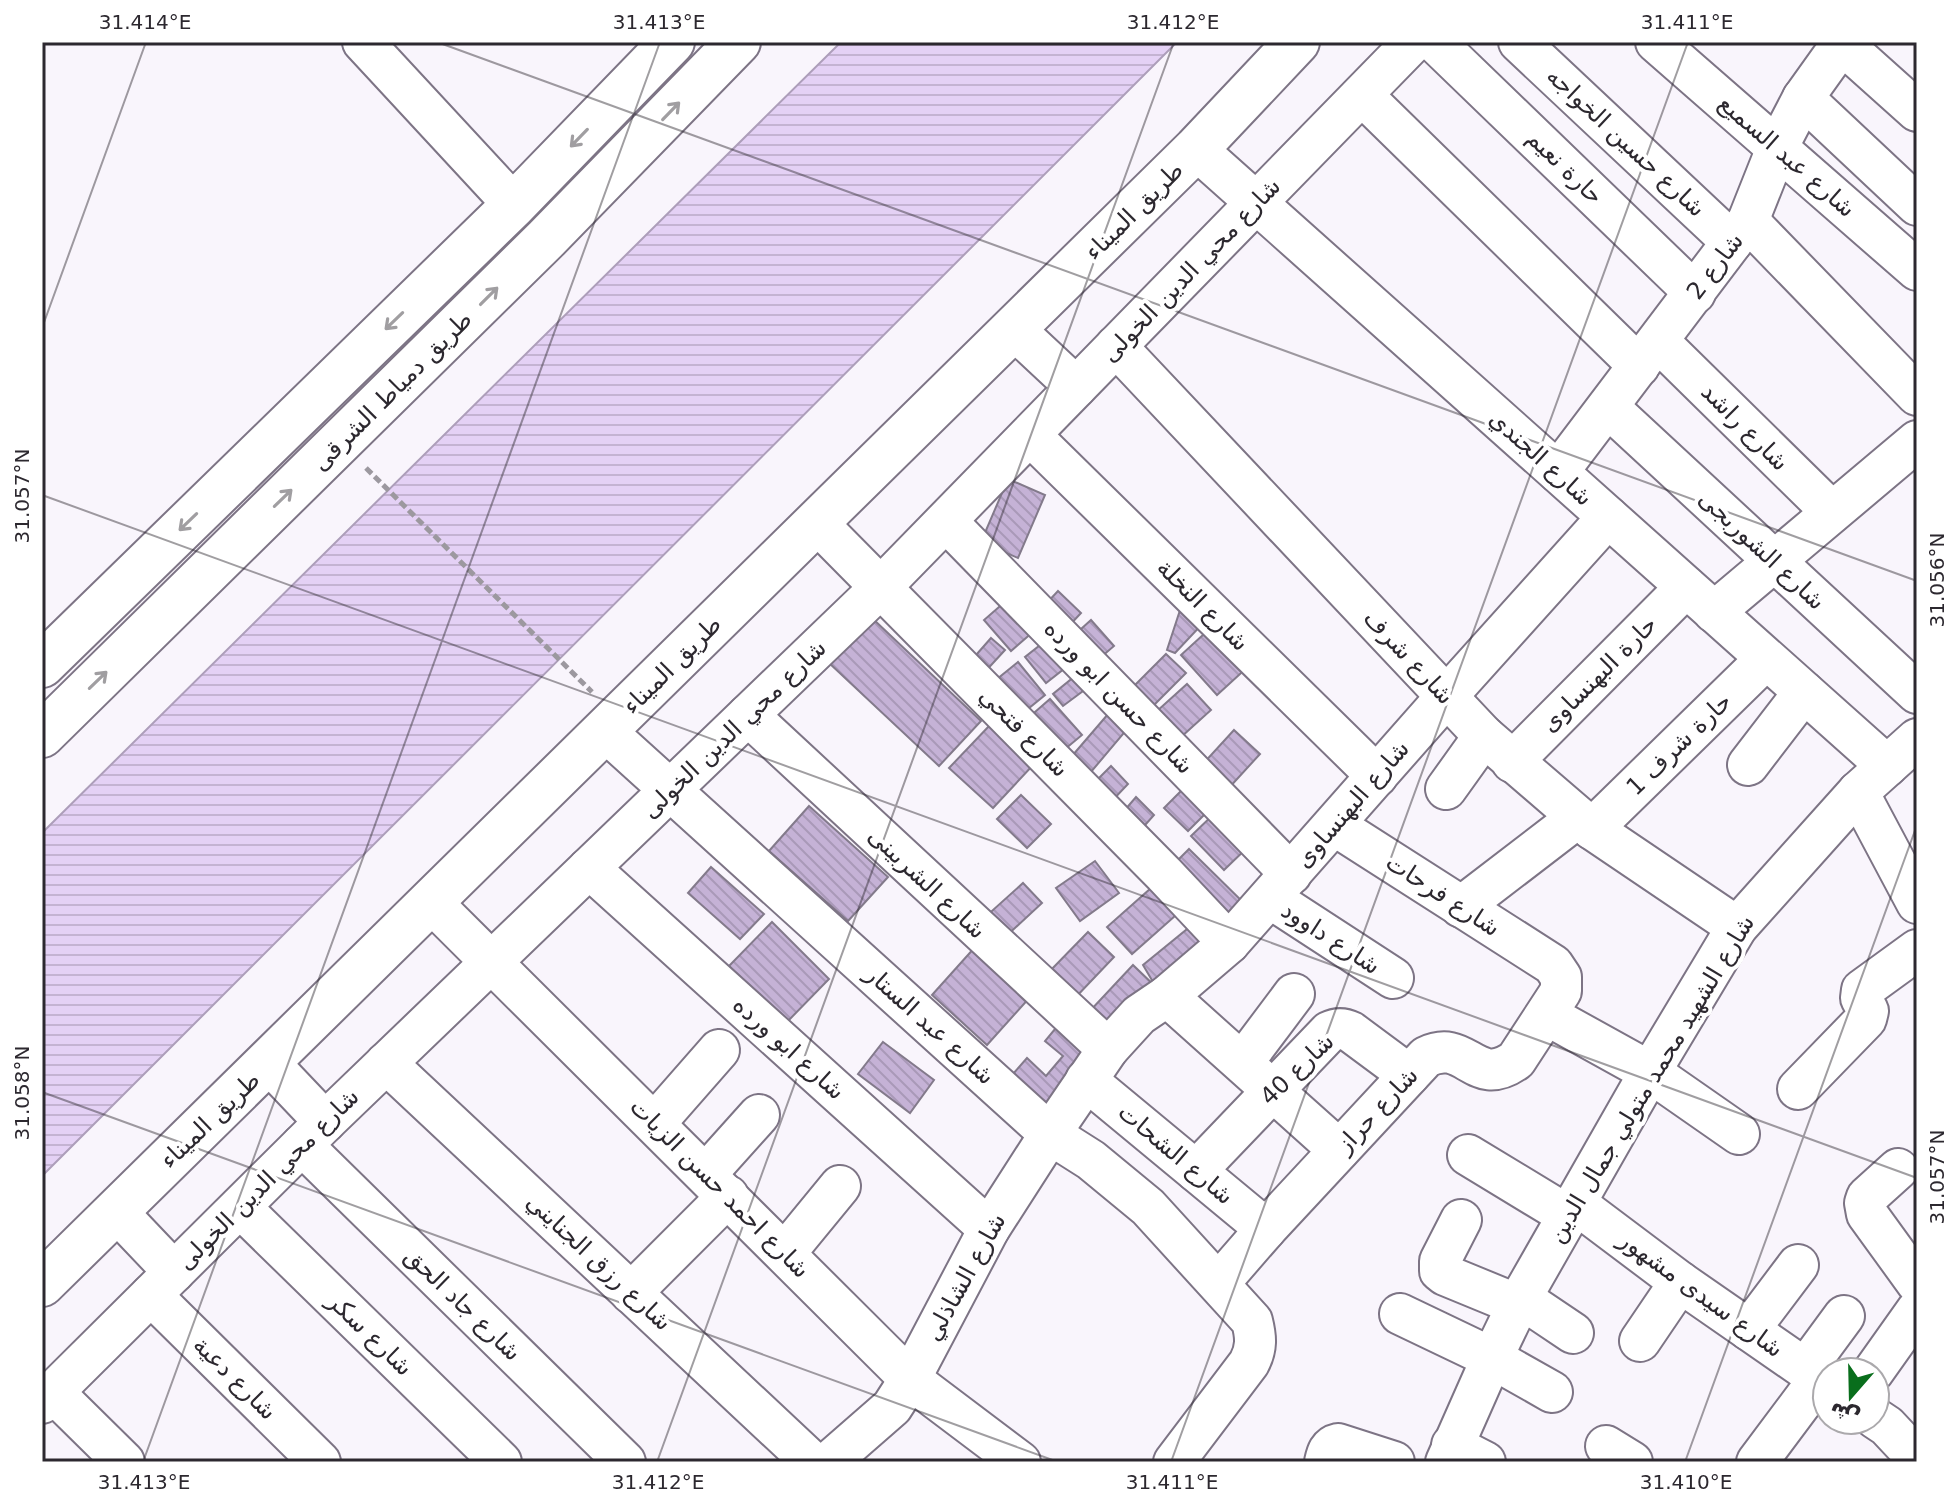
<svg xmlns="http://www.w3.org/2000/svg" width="1959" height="1504" font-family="'DejaVu Sans',Vazirmatn,sans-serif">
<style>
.water{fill:url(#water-rules);stroke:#ad9eba;stroke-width:2}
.building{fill:url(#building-back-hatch);stroke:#837a8b;stroke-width:2}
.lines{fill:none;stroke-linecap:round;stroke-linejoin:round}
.street-casing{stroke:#7d7485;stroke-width:44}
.secondary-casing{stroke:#7d7485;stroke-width:48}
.highway-casing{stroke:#7d7485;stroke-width:48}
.path{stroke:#9c989f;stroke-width:5;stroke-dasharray:8 4;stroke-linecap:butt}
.street{stroke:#fff;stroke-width:40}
.secondary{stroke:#fff;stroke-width:44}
.highway{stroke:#fff;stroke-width:44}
.oneway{stroke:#a09ea1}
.ticks{fill:none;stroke:#2c282f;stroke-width:2;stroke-opacity:0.45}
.labels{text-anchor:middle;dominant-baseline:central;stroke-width:8;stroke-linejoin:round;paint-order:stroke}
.street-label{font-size:24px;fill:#2c282f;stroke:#fff}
.neatline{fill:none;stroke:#2c282f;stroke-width:3}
.ticks-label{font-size:20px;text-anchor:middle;fill:#2c282f}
</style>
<defs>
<pattern id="water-rules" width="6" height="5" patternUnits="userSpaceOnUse" patternTransform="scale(2)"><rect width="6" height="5" fill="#e4d1f5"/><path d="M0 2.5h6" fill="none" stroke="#c4b3d2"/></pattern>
<pattern id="building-back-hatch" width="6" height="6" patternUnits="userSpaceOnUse" patternTransform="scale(2)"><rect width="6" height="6" fill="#c5b2d6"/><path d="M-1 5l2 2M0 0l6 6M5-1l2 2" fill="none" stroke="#a999b8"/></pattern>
</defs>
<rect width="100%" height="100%" fill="#f9f5fc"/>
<!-- water -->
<path class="water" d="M841 42H1177L42 1176V833Z"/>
<!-- building -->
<g class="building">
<path d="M1008 479 1045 495 1018 558 981 542Z"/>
<path d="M1058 591 1081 613 1067 628 1044 606Z"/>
<path d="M1014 594 1041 625 1011 651 984 620Z"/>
<path d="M1183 601 1205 621 1175 653 1167 650Z"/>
<path d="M872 618 981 721 939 766 829 663Z"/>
<path d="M1091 620 1114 646 1094 663 1071 638Z"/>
<path d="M1215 624 1251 664 1217 695 1181 655Z"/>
<path d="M1053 635 1074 661 1046 683 1025 657Z"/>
<path d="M991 638 1005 650 982 675 969 663Z"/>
<path d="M1166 654 1186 673 1154 705 1134 686Z"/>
<path d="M1018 662 1045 695 1018 717 991 684Z"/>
<path d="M1080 672 1091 685 1063 706 1053 694Z"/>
<path d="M1187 684 1211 710 1181 737 1157 711Z"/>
<path d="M1050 699 1082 735 1059 754 1028 718Z"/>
<path d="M1115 706 1134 721 1085 779 1066 763Z"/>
<path d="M991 724 1034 764 993 808 949 768Z"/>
<path d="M1234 730 1260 754 1227 790 1201 766Z"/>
<path d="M1111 766 1128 784 1109 804 1091 786Z"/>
<path d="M1189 783 1213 806 1188 831 1164 808Z"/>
<path d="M1021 795 1051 824 1027 848 997 819Z"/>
<path d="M1136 797 1154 815 1137 834 1118 818Z"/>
<path d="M809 806 888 877 848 921 769 851Z"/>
<path d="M1217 811 1251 844 1224 870 1191 836Z"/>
<path d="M1189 849 1250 909 1226 935 1164 874Z"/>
<path d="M1095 861 1119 893 1080 921 1056 888Z"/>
<path d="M711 867 764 914 740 939 688 893Z"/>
<path d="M1159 881 1184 908 1132 954 1107 927Z"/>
<path d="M1023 883 1042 903 1002 940 983 919Z"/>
<path d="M1197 921 1215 942 1156 987 1143 965Z"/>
<path d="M772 922 829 979 787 1022 729 966Z"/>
<path d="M1088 932 1114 957 1073 1000 1046 975Z"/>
<path d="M985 936 1040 986 987 1045 932 995Z"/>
<path d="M1133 965 1156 987 1112 1035 1088 1013Z"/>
<path d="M1060 1023 1096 1055 1050 1106 1013 1074 1027 1058 1046 1076 1063 1056 1045 1041Z"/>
<path d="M883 1042 934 1080 910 1113 858 1074Z"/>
</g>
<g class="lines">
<!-- street casing -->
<g class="street-casing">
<g id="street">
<path d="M363 42 514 205"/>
<path d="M1435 42 1695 293"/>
<path d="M1519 42 1732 242"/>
<path d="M1656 42 1917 270"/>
<path d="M1840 42 1917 111"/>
<path d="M1362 95 1639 366"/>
<path d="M1803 98 1917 205"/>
<path d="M1196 149 1887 766"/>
<path d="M1748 221 1917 395"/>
<path d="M1014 329 1076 387"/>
<path d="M1658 341 1832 512"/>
<path d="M1116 346 1484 736 1592 829 1737 927"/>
<path d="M1608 407 1917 693"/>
<path d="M1030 435 1377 776"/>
<path d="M1558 472 1748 221 1777 148 1803 98 1843 42"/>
<path d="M946 521 1291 874"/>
<path d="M817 523 1164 874 1229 943"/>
<path d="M1714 612 1917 441"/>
<path d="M748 715 1108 1049"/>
<path d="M605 731 1050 1134 1091 1160 1148 1207 1252 1321C1256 1337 1257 1348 1249 1363L1174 1462"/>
<path d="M1512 762 1686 587"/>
<path d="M1748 765 1804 692"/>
<path d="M1446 789 1484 736"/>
<path d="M1858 792 1917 903"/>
<path d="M1592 829 1766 659"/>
<path d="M589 868 989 1229"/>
<path d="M1270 898 1393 978"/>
<path d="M431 902 910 1379 1020 1462"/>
<path d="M1461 907 1577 818"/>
<path d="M1167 996 1339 1150"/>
<path d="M1547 1015 1650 1072 1739 1134"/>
<path d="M268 1062 325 1122"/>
<path d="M1243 1062 1294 994"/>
<path d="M386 1063 812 1462"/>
<path d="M1086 1080 1266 1229"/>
<path d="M1798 1089 1866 1019 1868 1011 1861 998 1862 990 1917 950"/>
<path d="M655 1123 719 1050"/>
<path d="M302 1145 625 1462"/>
<path d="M1468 1155 1567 1215"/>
<path d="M1898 1169 1867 1197 1865 1203 1867 1214 1917 1283"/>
<path d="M1196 1171 1329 1032C1337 1028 1343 1028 1351 1032L1409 1075"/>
<path d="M706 1174 759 1115"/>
<path d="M1575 1203 1680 1282 1827 1384"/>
<path d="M240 1207 501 1462"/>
<path d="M116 1211 174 1272"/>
<path d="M1461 1220 1440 1261V1271L1445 1275 1518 1305"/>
<path d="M785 1253 840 1186"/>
<path d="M1219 1283 1266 1229 1426 1057C1467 1037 1474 1090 1516 1060L1561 991V977L1553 965 1334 825"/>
<path d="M631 1293 728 1196"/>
<path d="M151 1295 320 1462"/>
<path d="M1521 1298 1573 1333"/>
<path d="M1400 1314 1492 1358 1552 1392"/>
<path d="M1749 1330 1798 1265"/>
<path d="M1640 1341 1680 1282"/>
<path d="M1805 1369 1844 1316"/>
<path d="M1873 1372 1917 1310"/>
<path d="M53 1392 124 1462"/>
<path d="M42 1403 325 1122 881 587 1413 42"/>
<path d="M1875 1418 1887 1426 1917 1458"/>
<path d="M1452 1445 1485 1462"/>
<path d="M1606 1446 1632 1462"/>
<path d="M829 1462 892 1407 910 1379 989 1229 1050 1134 1108 1049 1139 1015 1167 996 1229 943 1446 697 1608 517"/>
<path d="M1325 1462C1327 1453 1329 1446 1338 1444L1394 1462"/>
<path d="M1446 1462 1492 1358 1521 1298 1650 1072 1737 927 1858 792 1917 739"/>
<path d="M1757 1462 1819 1379"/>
</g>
</g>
<!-- secondary casing -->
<g class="secondary-casing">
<path id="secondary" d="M42 1284 1196 149 1297 42"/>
</g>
<!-- highway casing -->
<g class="highway-casing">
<g id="highway">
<path d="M42 665 514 205 672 42"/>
<path d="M42 735 546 239 738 42"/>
</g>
</g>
<!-- path -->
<path class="path" d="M366 468 592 692"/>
<!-- street -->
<use href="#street" class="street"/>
<!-- secondary -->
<use href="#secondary" class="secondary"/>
<!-- highway -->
<use href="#highway" class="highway"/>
</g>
<!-- one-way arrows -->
<defs><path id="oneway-shaft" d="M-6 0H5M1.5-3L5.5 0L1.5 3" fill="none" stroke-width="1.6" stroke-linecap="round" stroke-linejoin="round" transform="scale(2)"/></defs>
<g class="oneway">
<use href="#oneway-shaft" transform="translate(671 111) rotate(-46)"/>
<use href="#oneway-shaft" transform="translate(579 138) rotate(134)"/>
<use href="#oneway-shaft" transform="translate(489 296) rotate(-45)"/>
<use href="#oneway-shaft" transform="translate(394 321) rotate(136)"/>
<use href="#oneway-shaft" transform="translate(283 498) rotate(-44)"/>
<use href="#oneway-shaft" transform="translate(188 522) rotate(136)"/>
<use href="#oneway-shaft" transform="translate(98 680) rotate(-44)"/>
</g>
<!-- ticks -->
<path class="ticks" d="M437 42 1917 581M42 328 146 42M42 495 1917 1178M42 1092 1058 1462M143 1462 660 42M657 1462 1174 42M1171 1462 1688 42M1685 1462 1917 825"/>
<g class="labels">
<!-- street labels -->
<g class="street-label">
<text transform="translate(1626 142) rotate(43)">شارع حسين الخواجه</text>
<text transform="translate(1787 156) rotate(41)">شارع عبد السميع</text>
<text transform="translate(1565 167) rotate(44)">حارة نعيم</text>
<text transform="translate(1134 211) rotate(-45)">طريق الميناء</text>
<text transform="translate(1715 266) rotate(-53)">شارع 2</text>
<text transform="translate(1191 270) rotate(-46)">شارع محي الدين الخولى</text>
<text transform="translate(392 391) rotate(-45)">طريق دمياط الشرقى</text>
<text transform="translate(1745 427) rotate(45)">شارع راشد</text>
<text transform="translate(1541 458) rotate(42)">شارع الجندي</text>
<text transform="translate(1762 550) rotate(43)">شارع الشوربجى</text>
<text transform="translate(1203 605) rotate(45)">شارع النخلة</text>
<text transform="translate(1409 657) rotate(47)">شارع شرف</text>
<text transform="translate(672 665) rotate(-45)">طريق الميناء</text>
<text transform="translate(1599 674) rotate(-45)">حارة البهنساوى</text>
<text transform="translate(1119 697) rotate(46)">شارع حسن ابو ورده</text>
<text transform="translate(734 729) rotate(-44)">شارع محي الدين الخولى</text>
<text transform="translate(1024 732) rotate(45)">شارع فتحي</text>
<text transform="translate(1679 744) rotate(-44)">حارة شرف 1</text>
<text transform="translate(1352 804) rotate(-49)">شارع البهنساوى</text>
<text transform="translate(927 883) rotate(43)">شارع الشربينى</text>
<text transform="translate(1443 895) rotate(33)">شارع فرحات</text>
<text transform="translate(1331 938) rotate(33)">شارع داوود</text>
<text transform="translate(930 1025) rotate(42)">شارع عبد الستار</text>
<text transform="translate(789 1048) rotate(42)">شارع ابو ورده</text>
<text transform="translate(1297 1069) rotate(-44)">شارع 40</text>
<text transform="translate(1651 1079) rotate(-59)">شارع الشهيد محمد متولي جمال الدين</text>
<text transform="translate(1377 1110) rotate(-47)">شارع حراز</text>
<text transform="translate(210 1120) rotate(-44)">طريق الميناء</text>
<text transform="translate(1176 1154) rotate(40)">شارع الشحات</text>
<text transform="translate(268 1179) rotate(-45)">شارع محي الدين الخولى</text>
<text transform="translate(720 1188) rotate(45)">شارع احمد حسن الزيات</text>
<text transform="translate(599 1262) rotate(43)">شارع رزق الجنايني</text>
<text transform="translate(965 1277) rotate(-61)">شارع الشاذلي</text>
<text transform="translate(1701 1294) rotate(36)">شارع سيدى مشهور</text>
<text transform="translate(463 1304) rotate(44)">شارع جاد الحق</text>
<text transform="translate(370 1334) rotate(44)">شارع سكر</text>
<text transform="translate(235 1378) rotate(45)">شارع دعية</text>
</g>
</g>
<!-- border -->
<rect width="1959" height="1504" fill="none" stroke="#ffffff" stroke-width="88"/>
<!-- north arrow -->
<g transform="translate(1851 1396) rotate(200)"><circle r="38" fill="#ffffff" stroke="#aba9ac" stroke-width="2"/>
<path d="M0-6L14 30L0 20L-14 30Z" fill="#096e1c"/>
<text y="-12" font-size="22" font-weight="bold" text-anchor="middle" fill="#2c282f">ش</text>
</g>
<rect x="44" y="44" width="1871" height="1416" class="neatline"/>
<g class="ticks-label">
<text x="145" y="29">31.414°E</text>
<text x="659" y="29">31.413°E</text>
<text x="1173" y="29">31.412°E</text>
<text x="1687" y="29">31.411°E</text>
<text transform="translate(22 496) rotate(-90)" y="7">31.057°N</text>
<text transform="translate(1937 580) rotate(-90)" y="7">31.056°N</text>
<text transform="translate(22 1093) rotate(-90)" y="7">31.058°N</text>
<text transform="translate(1937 1177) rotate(-90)" y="7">31.057°N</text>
<text x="144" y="1489">31.413°E</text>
<text x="658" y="1489">31.412°E</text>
<text x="1172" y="1489">31.411°E</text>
<text x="1686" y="1489">31.410°E</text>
</g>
</svg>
